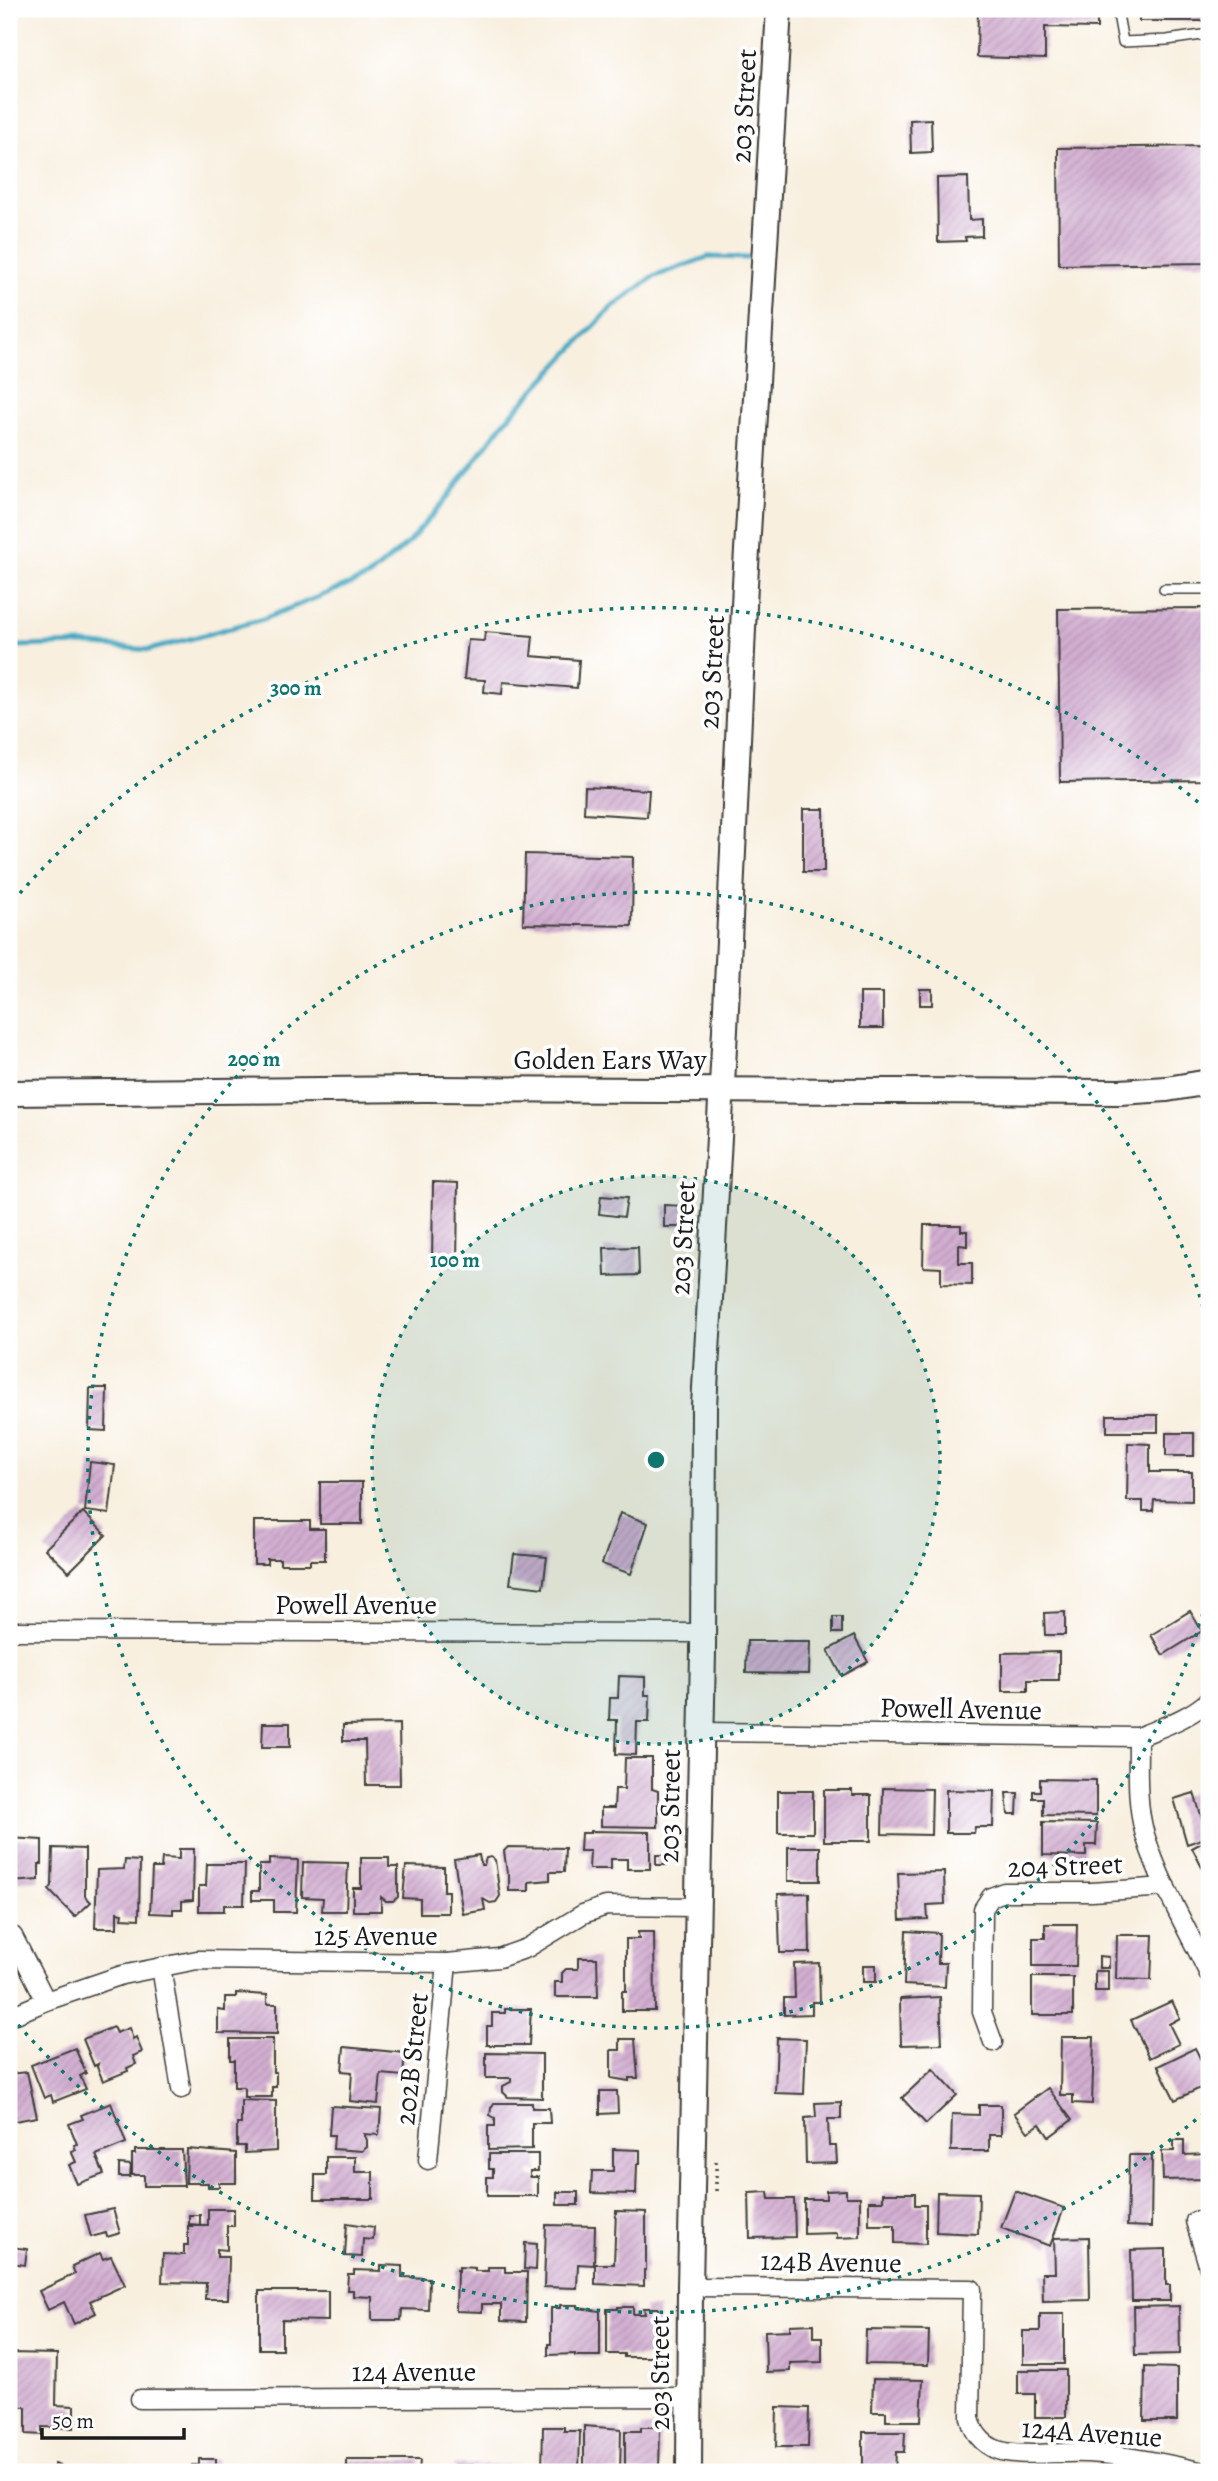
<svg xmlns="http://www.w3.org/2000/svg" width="1218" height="2481" font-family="Alegreya,serif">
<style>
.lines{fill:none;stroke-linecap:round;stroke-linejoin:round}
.stream{stroke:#42a8c2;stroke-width:5}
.building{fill:url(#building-hatch)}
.lane-casing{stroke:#3d3c39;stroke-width:12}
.street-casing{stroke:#3d3c39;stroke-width:21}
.secondary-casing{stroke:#3d3c39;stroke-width:28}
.path{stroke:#3d3c39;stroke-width:3.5;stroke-dasharray:2 5;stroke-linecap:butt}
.lane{stroke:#fff;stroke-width:9}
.street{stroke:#fff;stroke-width:18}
.secondary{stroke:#fff;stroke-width:24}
.ring{fill:none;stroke:#0f766e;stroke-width:3.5;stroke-dasharray:3.5 7}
.labels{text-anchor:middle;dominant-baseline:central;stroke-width:7;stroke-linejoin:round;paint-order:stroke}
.street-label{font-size:28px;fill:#1c1c1c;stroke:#fff}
.centre{fill:#0f766e;stroke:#fff;stroke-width:3.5}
.ring-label{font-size:21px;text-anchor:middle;font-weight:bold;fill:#0f766e;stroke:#fff;stroke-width:7;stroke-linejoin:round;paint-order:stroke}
</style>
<defs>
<pattern id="building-hatch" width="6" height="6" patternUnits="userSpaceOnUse" patternTransform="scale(1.75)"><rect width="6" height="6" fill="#d2aed1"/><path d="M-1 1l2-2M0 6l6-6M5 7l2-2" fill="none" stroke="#b495b3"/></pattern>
</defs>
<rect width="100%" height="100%" fill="#fff"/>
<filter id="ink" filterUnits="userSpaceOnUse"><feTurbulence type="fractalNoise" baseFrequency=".0143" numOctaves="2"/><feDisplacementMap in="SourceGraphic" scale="14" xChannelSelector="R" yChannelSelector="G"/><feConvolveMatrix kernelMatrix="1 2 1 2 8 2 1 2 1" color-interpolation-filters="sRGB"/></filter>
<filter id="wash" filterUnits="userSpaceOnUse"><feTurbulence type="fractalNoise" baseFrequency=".00686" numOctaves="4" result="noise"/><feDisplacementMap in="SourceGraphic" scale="28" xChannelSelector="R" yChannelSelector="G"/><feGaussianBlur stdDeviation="1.57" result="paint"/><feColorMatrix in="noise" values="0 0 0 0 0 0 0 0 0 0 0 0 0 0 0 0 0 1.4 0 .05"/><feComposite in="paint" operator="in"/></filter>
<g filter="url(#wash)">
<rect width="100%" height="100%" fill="#f8efdf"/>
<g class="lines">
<!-- stream -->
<path class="stream" d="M9 650 18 646 84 644 149 650 263 619 368 577 408 543 443 503 505 421 611 308 653 277 708 257 748 258"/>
</g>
<g id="blocks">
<!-- building -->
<g class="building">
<path d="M978 9H1076V13H1097V28L1045 27V59L977 57Z"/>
<rect x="1139" y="9" width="70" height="12"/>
<path d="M931 119 932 152 911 153 910 120Z"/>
<path d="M1209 146V263L1059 265 1058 148Z"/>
<path d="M968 177 969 220 982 219V236L965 237 966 241 938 242 937 178Z"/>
<path d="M1209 608V780L1060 782 1058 609Z"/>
<path d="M485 632 533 636 531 656 579 660 577 688 503 682 502 694 484 692 485 680 464 679 468 640 484 641Z"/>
<path d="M585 787 649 790 647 817 584 813Z"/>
<rect x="803" y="809" width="21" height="63"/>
<path d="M525 854 633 857 632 926 523 924Z"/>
<rect x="920" y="989" width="12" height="16"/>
<rect x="860" y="993" width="23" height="35"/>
<path d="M433 1182 458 1183 457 1267 432 1266Z"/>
<path d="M601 1196 627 1198 624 1217 599 1214Z"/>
<path d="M664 1205 685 1206 684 1227H664Z"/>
<path d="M924 1225H961V1231H967V1246L959 1245V1263H972V1285L941 1284V1268L923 1267Z"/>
<path d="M638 1247 639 1275 605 1276 604 1248Z"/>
<path d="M90 1388H107L106 1431 89 1430Z"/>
<rect x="1107" y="1415" width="51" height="17"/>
<rect x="1166" y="1433" width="28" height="23"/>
<path d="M1128 1443 1150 1444V1472H1192V1501L1154 1500 1153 1511H1143V1501H1127Z"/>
<path d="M90 1462 115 1465 109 1514 85 1511Z"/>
<rect x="320" y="1482" width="42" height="42"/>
<path d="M83 1512 106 1535 69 1572 45 1549Z"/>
<path d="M620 1513 648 1523 631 1574 602 1564Z"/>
<path d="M254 1521H310V1529H325V1560H310V1564H280V1559H267V1564H254Z"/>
<path d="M514 1554 547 1557 543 1588 510 1584Z"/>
<path d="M1190 1611 1202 1631 1163 1655 1151 1635Z"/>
<path d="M1065 1612V1635H1045L1044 1613Z"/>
<rect x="833" y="1617" width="9" height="16"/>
<path d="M854 1636 868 1662 842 1676 828 1650Z"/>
<path d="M747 1641H810L809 1674 746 1673Z"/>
<path d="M1059 1652V1680H1028V1691H1002V1653Z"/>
<path d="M619 1676 645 1677V1695H650L649 1722H637L636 1755 616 1754 617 1720H609L610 1698H618Z"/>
<path d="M263 1723H290V1747H262Z"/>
<path d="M399 1724 400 1785H366L365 1741H343V1725Z"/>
<path d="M625 1758H652V1789L658 1791V1827L601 1826V1808H614L615 1789H624Z"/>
<path d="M1040 1779 1096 1780V1816L1043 1815V1798H1033V1791H1040Z"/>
<path d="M883 1788 932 1789 931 1835 882 1834Z"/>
<path d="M824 1790H852V1795H871V1841H824Z"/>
<path d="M946 1790 994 1791 993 1827H975L974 1833H946Z"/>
<rect x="778" y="1791" width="35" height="42"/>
<path d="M1006 1793H1018L1017 1814H1008Z"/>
<path d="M1194 1793 1208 1837 1187 1844 1174 1799Z"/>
<path d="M1043 1822 1097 1823 1096 1845H1086V1856L1043 1855Z"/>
<path d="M590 1831 650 1832V1869H627V1859H611V1869H589L590 1851H580L581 1833H590Z"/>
<path d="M9 1838 42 1840V1864H39V1880L9 1882Z"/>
<path d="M1209 1839V1881L1192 1848Z"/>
<path d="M508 1847 565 1848 564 1872H550V1880L529 1882V1891H509V1874L507 1873 504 1851Z"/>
<rect x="788" y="1847" width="32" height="34"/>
<path d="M53 1848 85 1849V1896L91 1902 75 1917 49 1890 52 1886Z"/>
<path d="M179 1849H194L193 1900 182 1901V1909H173V1914L150 1913 152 1868H161L162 1858 179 1859Z"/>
<path d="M479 1855 481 1865H484L486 1858 491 1857 495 1860 500 1896 496 1902 490 1903 483 1899 485 1910 463 1914 454 1859Z"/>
<rect x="656" y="1855" width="10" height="10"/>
<path d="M361 1858H389V1867H398V1897L393 1901H386L381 1897V1911H353V1888H361Z"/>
<path d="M269 1859 298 1860 296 1912H274V1900H252V1891H259V1865H269Z"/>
<path d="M125 1860 140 1861 139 1919 122 1918 123 1913 117 1912V1928H95L97 1870 124 1869Z"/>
<path d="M303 1862 348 1863 346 1911H322L323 1898 302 1897Z"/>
<path d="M207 1864H245L244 1905H224V1911H199V1886H206Z"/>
<path d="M406 1866 444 1867V1891H448V1913H420V1899L403 1898Z"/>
<path d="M944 1872 945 1904 927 1905 928 1919 900 1920 898 1873Z"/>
<path d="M809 1893 810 1953H780L778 1894Z"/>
<path d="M1045 1924H1077L1076 1966H1033V1938H1045Z"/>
<path d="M906 1931 939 1933 938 1963H946L945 1987 904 1985Z"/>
<path d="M638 1932H654L655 2011H622V1991H626V1939H639Z"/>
<path d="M1117 1935H1153L1151 1980 1116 1979Z"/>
<path d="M1099 1956 1109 1957V1968H1099Z"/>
<path d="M578 1958H597L598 1997H555V1982H562V1973L566 1969H578Z"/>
<path d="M819 1963 820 2002H812V2014L784 2015V1998H795L794 1964Z"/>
<rect x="863" y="1965" width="13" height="17"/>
<rect x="1095" y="1971" width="13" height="20"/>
<rect x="1032" y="1977" width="41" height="38"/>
<path d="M236 1993 267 1995V2004H277V2034L218 2033V2010L225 2011V1997H236Z"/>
<path d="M940 1997 942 2044 901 2045 900 1999Z"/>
<path d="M1172 2001 1180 2018 1169 2024 1179 2044 1150 2058 1131 2020Z"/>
<path d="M505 2009H531L529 2045H487V2026H492V2013H505Z"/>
<path d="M113 2027 116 2033 129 2028 133 2039 136 2037 142 2052 133 2056 136 2064 127 2068 128 2071 103 2081 97 2067 98 2064 94 2066 83 2039Z"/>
<path d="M1061 2037H1094L1092 2104 1073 2103V2095H1060Z"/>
<path d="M777 2038 806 2039 804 2094 775 2093Z"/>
<path d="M230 2039H273V2072H276V2087H272V2097H244V2087H234V2060H230Z"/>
<path d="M620 2039H635L638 2078H629V2081L611 2078V2050H620Z"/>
<path d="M344 2047 405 2053 403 2076 381 2074 378 2104 350 2101 352 2072 342 2071Z"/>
<path d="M75 2048 86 2073 80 2076 86 2089 53 2102 51 2095 44 2098 31 2065Z"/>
<path d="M1195 2048 1201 2060 1209 2056V2084L1175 2100 1158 2066Z"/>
<path d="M486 2053 542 2054V2098L508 2097 503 2092V2086L511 2082V2078H486Z"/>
<path d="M933 2069 957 2095 926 2124 902 2098Z"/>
<path d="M27 2072 37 2117 9 2122V2074Z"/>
<path d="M1048 2088 1072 2120 1049 2137 1040 2124 1028 2132 1014 2113Z"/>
<path d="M600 2091H617L618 2113 600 2114Z"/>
<path d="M241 2100 276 2101V2151L245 2153V2146H237V2124H241Z"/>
<path d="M841 2102V2119H828L829 2146H836L837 2163 806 2164 805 2118 816 2117 815 2103Z"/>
<path d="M111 2103 126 2143 96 2155 104 2174 77 2184 69 2165 76 2162 71 2151 76 2150 74 2145 77 2144 69 2124 83 2119 81 2115Z"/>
<path d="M494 2103H532V2108H549L550 2123H532V2149L488 2150V2126H495V2118L490 2115 491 2108Z"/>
<path d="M979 2105H1001V2135H989V2151H951L952 2114 979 2115Z"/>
<path d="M331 2106 381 2109 379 2135 364 2134 367 2140V2147L362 2151 333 2149 334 2135H329Z"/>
<path d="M1174 2140H1184V2155L1209 2154V2179L1163 2180 1162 2151H1174Z"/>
<path d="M187 2149 236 2153V2183H219V2187H208V2183H186Z"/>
<path d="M613 2149 640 2150V2164H637L636 2194 591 2193 592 2171H613Z"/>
<path d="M135 2150H182L184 2186H144V2175H132V2154H135Z"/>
<path d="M489 2154H538V2171H530V2177H538V2196H487V2177H493V2169H489Z"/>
<path d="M1129 2155H1152L1151 2227 1127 2226Z"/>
<path d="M326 2157H355V2172H373V2199H315V2175H326Z"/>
<path d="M119 2164 131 2165 130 2177H119Z"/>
<path d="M846 2190V2197H860V2237L837 2238V2233L804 2234V2199H826V2191Z"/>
<path d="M1015 2191 1064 2208 1050 2246 1001 2228Z"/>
<rect x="557" y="2192" width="21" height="13"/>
<path d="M768 2192 769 2199H794L795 2237 750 2238 749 2193Z"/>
<path d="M937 2192 979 2193 978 2234 936 2232Z"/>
<path d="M883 2193H915V2205H926V2244L895 2243V2225H869V2201H883Z"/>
<path d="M113 2209 120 2233 107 2237 106 2233 91 2237 85 2215Z"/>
<path d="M208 2209H234V2226H227V2250L217 2249V2257H229L228 2299H205L206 2283 162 2282 163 2254 184 2255V2245H188V2226H208Z"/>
<path d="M616 2211 646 2212V2270H644V2286L595 2284V2264H614Z"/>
<path d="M189 2215H200V2225L189 2224Z"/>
<path d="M347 2223 374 2227 373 2240 363 2239 362 2257 345 2256Z"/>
<path d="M546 2225 595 2226 594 2265 578 2264 577 2288 544 2287Z"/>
<path d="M1089 2237 1090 2300 1043 2301 1042 2273H1055L1054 2238Z"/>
<path d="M525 2243 537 2244 536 2270 524 2269Z"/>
<path d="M11 2247 27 2249 25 2265 10 2263Z"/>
<path d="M1166 2249V2285H1170V2301H1132L1131 2250Z"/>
<path d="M100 2253 103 2259 111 2256 125 2285 90 2301 96 2313 74 2324 64 2302 48 2310 39 2291 75 2274 72 2266Z"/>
<path d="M381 2265 402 2266V2277L429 2278 428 2310 402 2309 401 2320H372V2297L353 2296V2290H347L348 2274H354V2270L381 2271Z"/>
<path d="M459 2267 475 2268V2271H488V2267H505V2272H527L526 2322 501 2321V2304H482V2312L456 2311 457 2270 459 2271Z"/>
<path d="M259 2291H328V2321L282 2320V2349H259Z"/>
<path d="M560 2305H578V2308L600 2311V2356H575V2354L548 2355V2344H551V2308H560Z"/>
<path d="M1179 2306 1180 2354 1135 2355 1134 2307Z"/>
<path d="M618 2307H633V2314H645L644 2308H658L660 2357H624V2354H607V2309H618Z"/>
<path d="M1040 2314H1064V2364H1023V2331H1040Z"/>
<path d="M814 2324V2337H822V2362L790 2363V2371L766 2372 765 2331 790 2330V2325Z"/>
<path d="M866 2330 929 2331 928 2365 865 2364Z"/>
<path d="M9 2353 57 2354 56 2405 74 2406V2428L42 2427V2435L26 2434V2407L9 2406Z"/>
<path d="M1145 2367 1177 2368V2421H1144Z"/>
<path d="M1018 2370H1066V2417H1035V2394H1018Z"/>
<path d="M873 2379 923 2380 921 2421H886V2412H872Z"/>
<path d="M777 2407 809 2408 808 2447H776Z"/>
<path d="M584 2426 621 2429 620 2472H584Z"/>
<path d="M543 2427H564V2431H580L579 2472H542Z"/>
<path d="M641 2427H658L660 2431 659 2469 658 2472H625V2431H641Z"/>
<path d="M863 2432H905L904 2452H896L895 2472H863Z"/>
<path d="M199 2459H216V2472H192V2465H199Z"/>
<path d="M347 2460H420L419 2472H347Z"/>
<path d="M55 2464 72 2472H51Z"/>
<rect x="454" y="2465" width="65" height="7"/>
</g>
</g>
</g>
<g filter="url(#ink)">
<use href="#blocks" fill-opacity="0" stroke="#3d3c39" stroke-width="2"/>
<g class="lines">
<!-- lane casing -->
<g class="lane-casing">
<g id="lane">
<path d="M1117 9 1123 42 1167 40 1209 34"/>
<path d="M1164 589H1209"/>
</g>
</g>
<!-- street casing -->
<g class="street-casing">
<g id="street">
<path d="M9 1631 703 1633"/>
<path d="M702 1732 1138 1737C1162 1727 1190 1718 1209 1700"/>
<path d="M1138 1737C1138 1769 1136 1804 1145 1835 1160 1883 1187 1929 1209 1974"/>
<path d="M13 1936 46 2001"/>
<path d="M161 1967 181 2089"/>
<path d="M9 2017 46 2001 122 1975 197 1960 447 1963 499 1958 527 1948 583 1914 606 1906 698 1907"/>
<path d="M993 2042 982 2012 983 1909 991 1897 1004 1892H1092L1166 1887"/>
<path d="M428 2160 447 1963"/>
<path d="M1195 2221 1209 2268"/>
<path d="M690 2287 972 2289 970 2418C974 2436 987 2449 1006 2452 1032 2457 1060 2451 1087 2453 1126 2455 1165 2463 1203 2472"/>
<path d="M140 2399 689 2397"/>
</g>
</g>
<!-- secondary casing -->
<g class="secondary-casing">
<g id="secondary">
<path d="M9 1093 425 1089 1120 1092 1167 1089 1209 1082"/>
<path d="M689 2472 690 2287 703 1652 704 1406 725 1030 745 584 779 9"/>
</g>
</g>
<!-- path -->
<path class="path" d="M716 2191V2157"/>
<!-- lane -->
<use href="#lane" class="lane"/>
<!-- street -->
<use href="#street" class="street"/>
<!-- secondary -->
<use href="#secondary" class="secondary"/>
</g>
</g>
<!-- distance rings -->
<circle cx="656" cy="1460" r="284" fill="#0f766e" fill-opacity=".12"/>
<g class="ring">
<circle cx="656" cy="1460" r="284"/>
<path d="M1208 1593A568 568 0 1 1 1208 1327"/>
<path d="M1204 2113A852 852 0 0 1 13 2019M13 901A852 852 0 0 1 1204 807"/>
</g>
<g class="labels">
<!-- street labels -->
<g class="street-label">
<text transform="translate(744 106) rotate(-87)">203 Street</text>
<text transform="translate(712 672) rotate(-87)">203 Street</text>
<text x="610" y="1060">Golden Ears Way</text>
<text transform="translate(683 1238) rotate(-87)">203 Street</text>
<text x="356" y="1605">Powell Avenue</text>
<text transform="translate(961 1709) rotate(1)">Powell Avenue</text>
<text transform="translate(670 1806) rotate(-89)">203 Street</text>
<text transform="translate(1065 1866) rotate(-2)">204 Street</text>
<text x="376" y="1936">125 Avenue</text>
<text transform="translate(412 2059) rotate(-84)">202B Street</text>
<text transform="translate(831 2262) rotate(1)">124B Avenue</text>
<text x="414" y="2372">124 Avenue</text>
<text transform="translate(660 2373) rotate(-90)">203 Street</text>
<text transform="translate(1092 2433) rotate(4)">124A Avenue</text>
</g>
</g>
<circle cx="656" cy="1460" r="10" class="centre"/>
<g class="ring-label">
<text x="296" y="695">300 m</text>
<text x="254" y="1066">200 m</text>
<text x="455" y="1267">100 m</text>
</g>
<!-- margin -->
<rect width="1218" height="2481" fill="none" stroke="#fff" stroke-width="35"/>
<!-- scale -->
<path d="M42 2428v10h142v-10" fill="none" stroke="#1c1c1c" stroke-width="3.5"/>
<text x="52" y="2428" font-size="21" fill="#1c1c1c" stroke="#ffffff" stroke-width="5" paint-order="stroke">50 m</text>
</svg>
